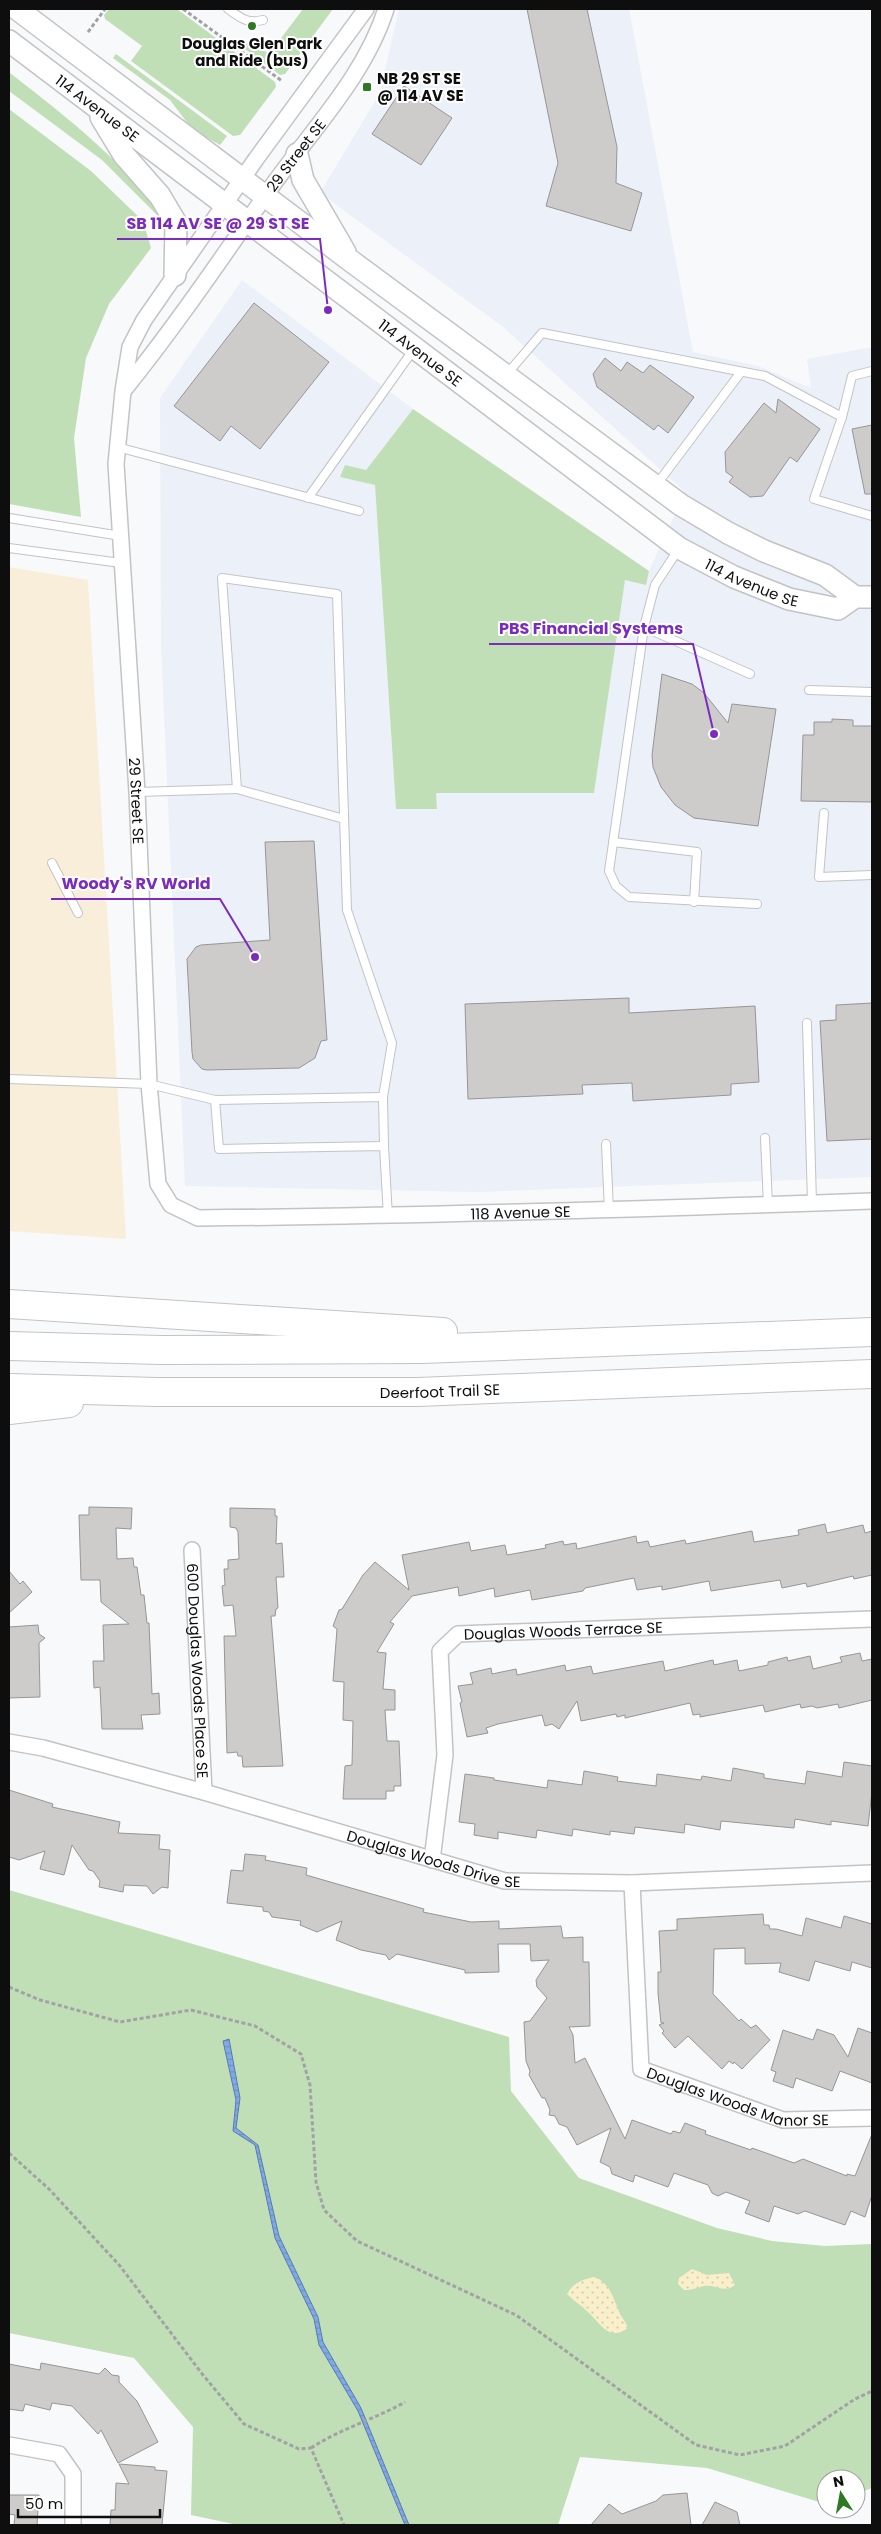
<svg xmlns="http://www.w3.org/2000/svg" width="881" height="2534" font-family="Poppins,sans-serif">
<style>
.commercial{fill:#f9eed9}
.built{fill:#ebf0f9}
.green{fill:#c1dfb7}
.sand{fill:url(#sand-dots)}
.water{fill:url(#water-rules);stroke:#5d7ba8}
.building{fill:#cecccb;stroke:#979695}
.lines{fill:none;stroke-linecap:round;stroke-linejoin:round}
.service-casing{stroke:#c2c3c5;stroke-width:10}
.minor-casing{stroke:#c2c3c5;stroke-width:18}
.secondary-casing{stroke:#c2c3c5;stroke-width:24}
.motorway-casing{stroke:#c2c3c5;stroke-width:30}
.path{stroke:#a2a2a4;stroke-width:3;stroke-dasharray:4 2.5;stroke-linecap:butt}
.service{stroke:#fff;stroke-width:8}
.minor{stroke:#fff;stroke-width:15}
.secondary{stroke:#fff;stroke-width:21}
.motorway{stroke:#fff;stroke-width:28}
.poi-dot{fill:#2d7a22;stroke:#fff;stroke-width:2}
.labels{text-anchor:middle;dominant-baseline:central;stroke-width:4;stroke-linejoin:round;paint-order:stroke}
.poi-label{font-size:15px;font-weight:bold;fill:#0e0e0f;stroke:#fff}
.street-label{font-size:15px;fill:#0e0e0f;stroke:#fff}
.leader{fill:none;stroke:#7b2cbf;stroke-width:2}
.callout-dot{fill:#7b2cbf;stroke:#fff;stroke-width:2}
.callout-label{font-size:16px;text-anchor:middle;font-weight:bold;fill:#7b2cbf;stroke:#fff;stroke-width:4;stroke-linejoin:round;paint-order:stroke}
</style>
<defs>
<pattern id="sand-dots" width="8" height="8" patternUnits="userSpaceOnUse" patternTransform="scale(1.25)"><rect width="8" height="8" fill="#f9efca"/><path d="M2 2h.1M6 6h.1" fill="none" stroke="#d4ccac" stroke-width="1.8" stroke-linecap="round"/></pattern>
<pattern id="water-rules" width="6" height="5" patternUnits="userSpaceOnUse" patternTransform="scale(1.25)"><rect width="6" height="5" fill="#7faae9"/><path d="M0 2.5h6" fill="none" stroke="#6d91c7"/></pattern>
</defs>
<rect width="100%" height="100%" fill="#f8f9fb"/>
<!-- commercial -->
<path class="commercial" d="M9 567 88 580 126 1239 9 1231Z"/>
<!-- built -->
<path class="built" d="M399 9H629L693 352 758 366 811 388 807 359 872 347V1177L478 1192 185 1186 161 646 160 398 242 280 413 409 366 470 341 477 375 485 396 808H437L436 793H594L625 580 646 584 649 571 685 492 502 326 320 193 380 93Z"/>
<!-- green -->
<g class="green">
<path d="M109 9H177L275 82 276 87 240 135 233 136 131 61 142 46 105 19 104 15Z"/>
<path d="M303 9H333L285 74 280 75 237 43H253L269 54Z"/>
<path d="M116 54 227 136 220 145 192 129 170 100 113 58Z"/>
<path d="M10 73C66 117 128 163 166 224L102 160 9 91Z"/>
<path d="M9 109 91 171 143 221 151 248 109 304 86 358 74 438 81 517 9 504Z"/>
<path d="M413 409 649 571 646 585 625 580 594 793H436L437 809H396L375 485 340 477 345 465 366 470Z"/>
<path d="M9 1890 509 2037 511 2091 579 2178 717 2228 772 2241 825 2246 872 2244V2488L856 2494V2479H826V2504L707 2468 580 2457 558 2525H238L191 2515 193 2427 134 2358 9 2333Z"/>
</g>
<!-- sand -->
<g class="sand">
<path d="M692 2269 707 2275 729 2273 735 2285C724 2294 716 2284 704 2286 696 2288 693 2290 684 2290L678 2284 679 2278Z"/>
<path d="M593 2277C609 2280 614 2300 620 2314 623 2319 626 2322 628 2328 609 2342 601 2324 589 2313 582 2306 574 2301 567 2294 573 2283 582 2280 593 2277Z"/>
</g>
<!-- water -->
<path class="water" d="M229 2039 240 2098 236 2128 258 2145 279 2236 318 2317 323 2342 361 2408 409 2525H405L358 2411 319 2345 314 2319 275 2238 255 2145 233 2131 236 2100 223 2041Z"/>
<!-- building -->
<g class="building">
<path d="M527 9H587L617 147 616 183 642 193 631 231 546 206 558 163Z"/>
<path d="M404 86 452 118 421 165 372 134Z"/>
<path d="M254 303 329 362 260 449 231 426 220 441 174 406Z"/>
<path d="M605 358 621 371 627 362 643 373 650 365 694 397 668 433 658 425 654 430 597 387 593 374Z"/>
<path d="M778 399 820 429 797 462 790 457 763 496 750 497 729 482 733 477 726 472 725 452 764 403 776 413Z"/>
<path d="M872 425V494H865L852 429Z"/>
<path d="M662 674 692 684 704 693 728 723 732 704 776 709 758 826 694 818 675 805 661 787 653 767 652 755Z"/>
<path d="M832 719 853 720V726H872V802L801 801 803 735H814V722H832Z"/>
<path d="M314 841 327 1040 321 1041 315 1058 299 1068 207 1070 202 1069 193 1059 192 1052 187 959 196 947 201 945 270 940 265 842Z"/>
<path d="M629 998V1013L755 1006 759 1082 731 1084V1095L633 1101 632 1083 582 1085 583 1094 468 1099 465 1004Z"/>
<path d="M872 1003V1139L827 1141 820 1021 836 1020V1005Z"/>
<path d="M89 1507 132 1508 131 1529 116 1528 117 1559 133 1558 134 1567H137L141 1595H144L147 1623H149L152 1694 159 1693 160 1714 141 1715 143 1729H102L100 1687 94 1688 93 1661H104L103 1625 129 1624 101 1602 100 1580H81L79 1515H89Z"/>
<path d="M230 1508 275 1509V1516H277L276 1544 282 1543 284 1577H276L278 1608 276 1609 275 1616H271L283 1766 243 1767 242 1756H238L237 1752 227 1753 224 1636H236L233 1605 224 1606 222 1586 225 1585 224 1569H228V1560L239 1559 238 1532 236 1528 230 1527Z"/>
<path d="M825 1524 827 1533 863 1525 865 1533 872 1531V1575L854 1579 853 1576 807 1587 806 1583 782 1588 780 1580 711 1591 709 1581 662 1590V1586L637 1590 634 1578 585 1588 583 1591 532 1600 530 1590 495 1597 494 1588 459 1596 458 1587 412 1596 390 1622 394 1624 377 1652 386 1653 383 1689 395 1690V1710H385L387 1741H399L401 1786H394V1791H386V1799H343L345 1766 352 1765 353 1721 343 1720 344 1682 333 1681 337 1629 333 1626 339 1610 342 1609 363 1575 375 1562 409 1590 402 1555 469 1542 471 1551 505 1545 507 1555 546 1548 545 1545 563 1541 564 1545 576 1543 577 1549 636 1536 637 1543 648 1541 650 1547 685 1540 686 1544 752 1531 754 1542 799 1535 798 1530Z"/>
<path d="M9 1571 20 1584 23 1581 32 1592 9 1613Z"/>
<path d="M38 1625 39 1634 45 1638 39 1643 40 1697 9 1698V1627Z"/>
<path d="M860 1653 862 1661 872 1659V1700L839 1708 838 1704 817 1708 812 1706 801 1708 800 1704 765 1712 763 1705 700 1717V1714L693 1715 690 1703 625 1718V1715L617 1717 616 1714 581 1721 577 1701 559 1729 552 1724 545 1726 542 1715 498 1724 486 1728 488 1733 467 1737 460 1703 462 1702 458 1686 473 1684 470 1673 491 1668 492 1674 516 1669 517 1675 565 1665 566 1671 591 1666 593 1674 663 1661 665 1671 713 1660 714 1665 737 1660 739 1671 768 1665V1662L787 1657 788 1661 810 1656 813 1669 842 1662 840 1657Z"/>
<path d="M844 1762 872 1766V1792L868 1826 831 1821V1825L795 1819 794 1828 721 1821 720 1830 685 1824 684 1833 635 1827 634 1834 610 1831V1835L573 1829 572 1836 537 1830 536 1838 498 1832V1839L474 1835 475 1824 459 1822 465 1774 494 1778V1780L547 1788 548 1780 582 1785 584 1771 618 1777 617 1781 656 1786 657 1774 701 1780 702 1776 731 1781 733 1768 764 1774V1778L805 1784 807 1771 842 1777Z"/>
<path d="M9 1790 53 1804 52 1807 120 1822 118 1833 160 1835 159 1849 170 1850 168 1888 162 1887 153 1894 147 1886 124 1885 123 1892 99 1887 100 1881 93 1871 89 1870 72 1845 64 1875 40 1869 45 1851 19 1860 9 1857Z"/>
<path d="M245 1854 266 1856 265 1860 307 1868 306 1875 424 1909 423 1912 471 1922 499 1921V1929L561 1926 563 1938 583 1937V1962H589L590 2026 569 2027 573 2035 575 2063 585 2058 625 2139 632 2120 671 2134 673 2131 680 2133 685 2123 706 2131 705 2134 751 2150 752 2148 794 2163 803 2159 847 2176V2174L855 2176 872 2134V2195L865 2217 851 2211 845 2225 805 2211 798 2214 774 2206 769 2222 745 2213 750 2201 726 2192 718 2196 712 2193 708 2185 674 2173 668 2187 635 2175 633 2182 612 2174 610 2167 600 2162 611 2128 577 2145 567 2127 559 2124 555 2116 549 2115 550 2110 545 2098H542L529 2075 530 2071 526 2061 524 2022 530 2021 547 1998 537 1987 536 1980 549 1960 531 1961 530 1944H498L499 1972 465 1973V1970L397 1954 389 1960 386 1955 361 1950 336 1940 342 1921 317 1932 300 1925 301 1921 272 1917 269 1912 263 1911V1907L227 1903 231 1870 243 1871Z"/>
<path d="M763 1914 764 1925H769L770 1929H776L802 1936 806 1918 841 1928 844 1916 872 1924V1968L852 1962 850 1971 815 1961 809 1981 779 1972 781 1963 745 1964V1948L714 1949 713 1994 739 2021 741 2019 751 2028 756 2025 770 2040 742 2069 734 2062 733 2064 729 2061 722 2069 688 2036 675 2048 662 2033 664 2031 659 2025 664 2023H661L658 1993V1972H661L659 1931 677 1930V1919Z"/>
<path d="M858 2028 872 2033V2083L840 2071 832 2091 796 2078 793 2088 773 2081 776 2072 771 2070 783 2030 813 2040 817 2029 834 2035 848 2057Z"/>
<path d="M41 2363 99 2374 105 2368 112 2375 119 2376V2382L137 2401 158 2442 118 2463 101 2430 98 2434 72 2406 52 2403 50 2410 25 2404 23 2411 9 2409V2364L40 2370Z"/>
<path d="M119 2464 155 2467V2470L167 2471 162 2525H110L111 2510H115L116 2483 129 2484Z"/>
<path d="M687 2493 691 2525H591L609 2504 622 2514 656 2501 663 2495Z"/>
<path d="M9 2495H39L37 2525H14L15 2515 9 2514Z"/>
<path d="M715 2502 737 2512 740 2525H702Z"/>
</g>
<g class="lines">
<!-- service casing -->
<g class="service-casing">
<g id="service">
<path d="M228 9C241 18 247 24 263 20"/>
<path d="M507 374 542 333 765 376 842 417 852 376 872 371"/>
<path d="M842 417 814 499 872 516"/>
<path d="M117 447 359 511"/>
<path d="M657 484 741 372"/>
<path d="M308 498 414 349"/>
<path d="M9 518 121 536"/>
<path d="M9 548 121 563"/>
<path d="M678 550 655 585 644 627 609 871 616 886 629 897 757 904"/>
<path d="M644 627 750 674"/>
<path d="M809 690 872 692"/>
<path d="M137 792 237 789"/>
<path d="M824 813 819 877 872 875"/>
<path d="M344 819 237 789 222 578 337 594 347 910 392 1043 383 1097"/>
<path d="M613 842 697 852 694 902"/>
<path d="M52 863 78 913"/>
<path d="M807 1023 812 1203"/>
<path d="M9 1079 149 1084 215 1100 219 1149 384 1146 388 1217"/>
<path d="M215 1100 383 1097 384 1146"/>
<path d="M765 1138 768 1205"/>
<path d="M606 1144 609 1211"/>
</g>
</g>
<!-- minor casing -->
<g class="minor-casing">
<g id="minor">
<path id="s1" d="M366 9 256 159 144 320 130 347 123 391 116 464 137 792 149 1084 158 1184 171 1205 198 1218C423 1216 647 1209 872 1201"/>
<path id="s2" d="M124 390C174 328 219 262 265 196 306 136 364 79 386 9"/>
<path id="s3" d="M192 1550 204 1792"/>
<path id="s4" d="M9 1742 43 1748 204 1792 505 1881 632 1883 872 1873"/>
<path id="s5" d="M432 1860 445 1755 440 1651 458 1634 872 1619"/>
<path id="s6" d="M632 1883 641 2069 783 2120 872 2118"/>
<path d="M9 2445 59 2454 73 2474V2525"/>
</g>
</g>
<!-- secondary casing -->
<g class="secondary-casing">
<g id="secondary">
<path d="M17 9 351 261 681 505 728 533 764 551 825 575 855 597"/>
<path id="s7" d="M9 41 679 548 734 577 789 599 838 609 855 597H872"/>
<path d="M101 117 124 155 160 196 176 223 175 275"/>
<path d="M297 154 303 180 345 252"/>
</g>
</g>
<!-- motorway casing -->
<g class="motorway-casing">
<g id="motorway">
<path d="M9 1304 443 1332"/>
<path d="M9 1346 161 1350 422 1349 872 1332"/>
<path id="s8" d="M9 1388 157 1392H418L872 1374"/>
<path d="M9 1410 69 1403"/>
</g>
</g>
<!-- path -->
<g class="path">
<path d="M183 9 282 81"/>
<path d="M88 32 105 9"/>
<path d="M9 1987 40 2000 120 2022 191 2010 255 2026 301 2054 310 2085 316 2182 324 2210 357 2241 516 2315 696 2445 740 2455 785 2446 855 2399 872 2391"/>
<path d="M9 2153 50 2190 120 2266 203 2375 244 2424 299 2449 311 2448 344 2525"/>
<path d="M311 2448C340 2429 375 2419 405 2402"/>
</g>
<!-- service -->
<use href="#service" class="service"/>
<!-- minor -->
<use href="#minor" class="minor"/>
<!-- secondary -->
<use href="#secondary" class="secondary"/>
<!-- motorway -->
<use href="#motorway" class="motorway"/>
</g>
<!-- markers -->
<g class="poi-dot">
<circle cx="252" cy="26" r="5"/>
<rect x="362" y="82" width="10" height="10" rx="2.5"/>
</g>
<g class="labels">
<!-- poi labels -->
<g class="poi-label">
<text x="252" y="43">Douglas Glen Park<tspan x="252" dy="17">and Ride (bus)</tspan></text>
<text x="377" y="78" text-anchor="start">NB 29 ST SE<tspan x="377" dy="17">@ 114 AV SE</tspan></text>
</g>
<!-- street labels -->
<g class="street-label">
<text stroke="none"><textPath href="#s7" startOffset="111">114 Avenue SE</textPath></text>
<text stroke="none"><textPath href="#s2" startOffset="291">29 Street SE</textPath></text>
<text stroke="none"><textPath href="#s7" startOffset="516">114 Avenue SE</textPath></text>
<text stroke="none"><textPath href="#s7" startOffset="921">114 Avenue SE</textPath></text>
<text stroke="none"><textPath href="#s1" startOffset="868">29 Street SE</textPath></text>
<text stroke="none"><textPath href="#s1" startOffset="1629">118 Avenue SE</textPath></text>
<text stroke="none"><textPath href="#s8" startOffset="431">Deerfoot Trail SE</textPath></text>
<text stroke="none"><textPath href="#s5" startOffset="340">Douglas Woods Terrace SE</textPath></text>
<text stroke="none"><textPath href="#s3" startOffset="121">600 Douglas Woods Place SE</textPath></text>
<text stroke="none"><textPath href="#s4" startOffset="441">Douglas Woods Drive SE</textPath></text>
<text stroke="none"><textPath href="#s6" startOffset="288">Douglas Woods Manor SE</textPath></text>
</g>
</g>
<!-- callouts -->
<path class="leader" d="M328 310L320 239H117M714 734L693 644H489M255 957L220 899H51"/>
<g class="callout-dot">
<circle cx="328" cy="310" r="5"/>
<circle cx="714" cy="734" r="5"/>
<circle cx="255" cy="957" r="5"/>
</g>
<g class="callout-label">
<text x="218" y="229">SB 114 AV SE @ 29 ST SE</text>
<text x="591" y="634">PBS Financial Systems</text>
<text x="136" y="889">Woody's RV World</text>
</g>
<!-- border -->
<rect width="881" height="2534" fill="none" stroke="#0e0e0f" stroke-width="20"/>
<!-- north arrow -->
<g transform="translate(841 2494) rotate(349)"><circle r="24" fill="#ffffff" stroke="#9f9f9f"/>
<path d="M0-4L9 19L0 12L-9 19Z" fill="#2d7a22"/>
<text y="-8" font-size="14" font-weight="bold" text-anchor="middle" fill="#0e0e0f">N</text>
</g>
<!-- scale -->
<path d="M18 2509v8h142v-8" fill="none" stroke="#0e0e0f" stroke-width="2.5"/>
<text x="25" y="2509" font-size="15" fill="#0e0e0f" stroke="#ffffff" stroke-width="4" paint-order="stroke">50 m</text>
</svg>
